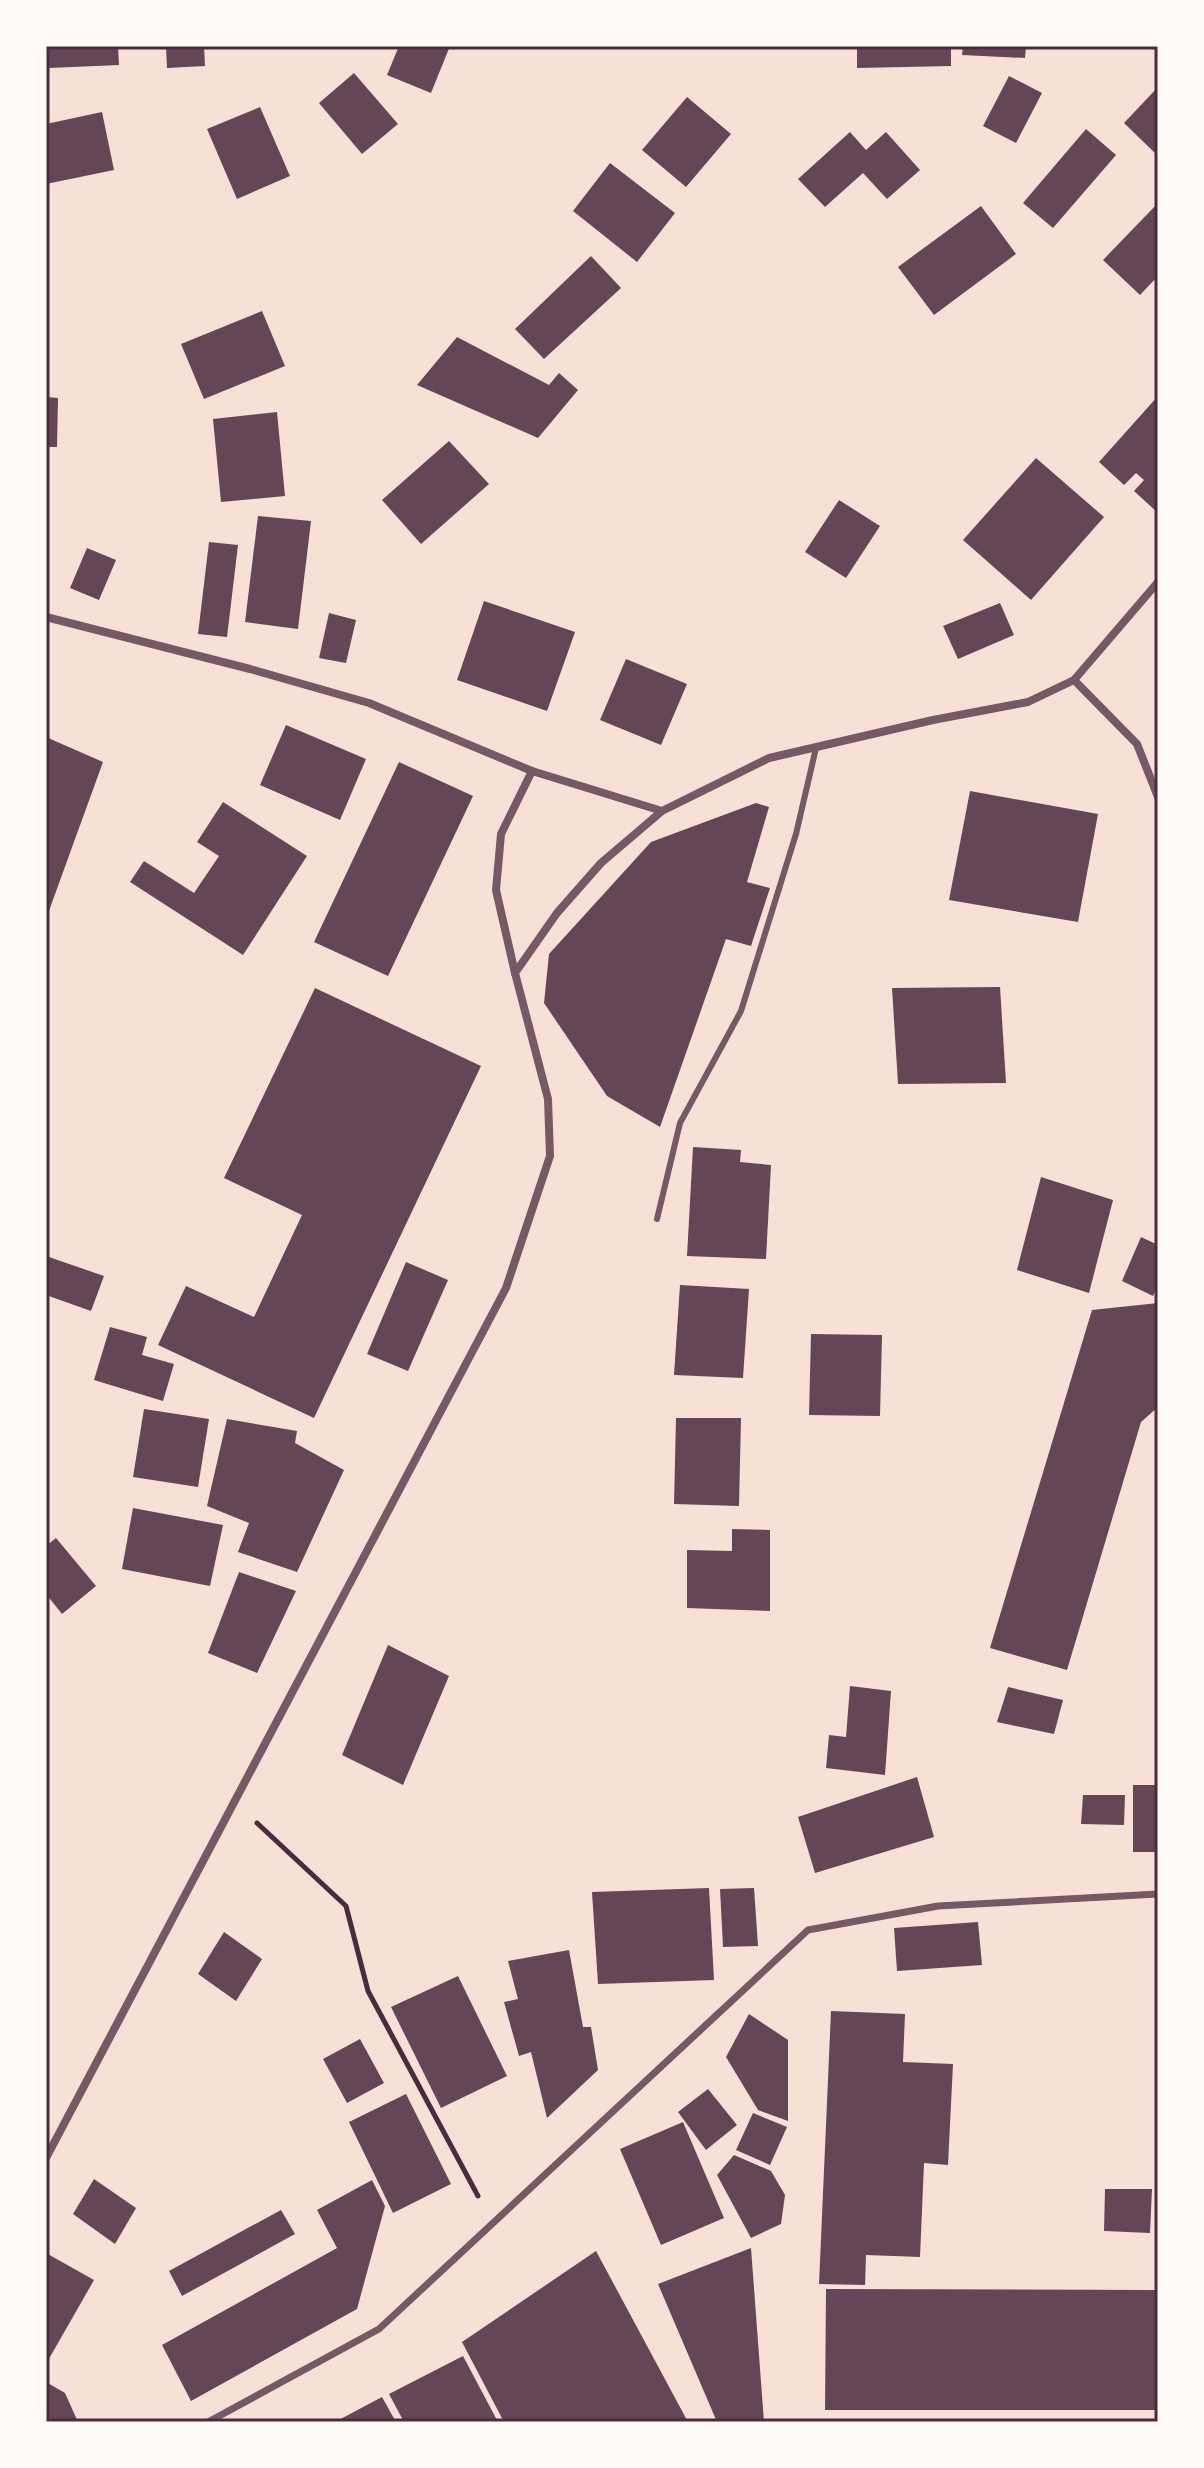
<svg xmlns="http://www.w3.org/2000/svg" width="1204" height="2468" font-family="Montserrat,sans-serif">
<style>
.building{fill:#644757}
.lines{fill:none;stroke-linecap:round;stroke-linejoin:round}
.path{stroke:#4a2c40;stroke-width:5}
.service{stroke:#755966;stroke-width:6}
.pedestrian{stroke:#755966;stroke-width:7}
.minor{stroke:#755966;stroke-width:8}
.neatline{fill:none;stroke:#4a2c40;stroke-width:3}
</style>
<rect width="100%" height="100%" fill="#f7e1d7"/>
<!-- building -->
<g class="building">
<path d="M49 46H118L119 65 49 68Z"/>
<path d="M166 46H204L205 66 167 68Z"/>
<path d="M399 46H450L431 93 387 75Z"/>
<path d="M857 46H951V66L857 68Z"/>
<path d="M963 46H1026L1025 58 962 55Z"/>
<path d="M354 73 398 124 362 154 319 103Z"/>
<path d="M1009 76 1042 93 1016 143 983 126Z"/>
<path d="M1158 87V156L1124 123Z"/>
<path d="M687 97 731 134 686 187 642 150Z"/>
<path d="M260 107 290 176 237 199 207 129Z"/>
<path d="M102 112 114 170 46 184V124Z"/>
<path d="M1086 129 1116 155 1053 228 1023 203Z"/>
<path d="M850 132 866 150 886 132 920 170 887 199 863 173 825 207 798 179Z"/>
<path d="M610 163 675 213 637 262 573 211Z"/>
<path d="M1158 203V276L1140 295 1103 260Z"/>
<path d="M981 206 1016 254 934 315 898 267Z"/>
<path d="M591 256 621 288 544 359 515 329Z"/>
<path d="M262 311 285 366 204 399 181 344Z"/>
<path d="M457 337 549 385 559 373 578 390 538 438 417 385Z"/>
<path d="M1158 396V513L1134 491 1144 480 1136 473 1124 485 1099 462Z"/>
<path d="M46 397 58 398 57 447H46Z"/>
<path d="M277 412 285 496 221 502 213 419Z"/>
<path d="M449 441 489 484 421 544 382 500Z"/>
<path d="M1036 458 1104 517 1031 600 963 540Z"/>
<path d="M839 500 880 526 846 578 805 552Z"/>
<path d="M258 516 311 521 298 629 245 622Z"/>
<path d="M209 542 238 545 227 637 198 634Z"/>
<path d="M87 548 116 560 99 600 70 588Z"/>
<path d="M484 601 575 632 547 711 457 680Z"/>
<path d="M1000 603 1014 635 958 659 943 626Z"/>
<path d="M329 613 356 620 346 663 319 658Z"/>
<path d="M626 659 687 684 661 745 600 720Z"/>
<path d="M286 725 366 759 340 820 260 785Z"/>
<path d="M46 737 103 762 46 919Z"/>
<path d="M399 762 473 796 388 976 314 942Z"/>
<path d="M970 791 1098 814 1078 922 949 900Z"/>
<path d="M223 802 307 856 243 955 130 882 144 861 194 893 219 856 197 842Z"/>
<path d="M756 803 769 807 747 882 770 888 751 946 726 939 660 1127 607 1096 544 1003 549 954 651 842Z"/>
<path d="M1000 987 1006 1083 898 1084 892 988Z"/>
<path d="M315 988 481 1066 314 1418 158 1345 186 1286 254 1317 302 1215 224 1178Z"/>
<path d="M693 1147 741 1150 740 1162 771 1165 766 1259 687 1256Z"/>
<path d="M1041 1177 1113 1200 1089 1293 1017 1270Z"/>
<path d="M1141 1237 1158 1245V1285L1153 1296 1122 1281Z"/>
<path d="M46 1256 104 1276 91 1311 46 1295Z"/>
<path d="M406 1262 448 1280 408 1371 367 1354Z"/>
<path d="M680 1285 749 1289 743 1378 674 1375Z"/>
<path d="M1158 1303V1407L1141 1422 1067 1670 990 1648 1092 1310Z"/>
<path d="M110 1327 147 1337 142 1355 174 1364 163 1401 94 1380Z"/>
<path d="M811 1334 882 1335 880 1416 809 1415Z"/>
<path d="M144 1409 209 1419 198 1487 133 1477Z"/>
<path d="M676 1418H741L739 1506 674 1504Z"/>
<path d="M227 1419 297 1431 295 1443 344 1470 297 1572 238 1552 249 1523 207 1506Z"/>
<path d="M133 1508 223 1525 210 1586 122 1569Z"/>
<path d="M732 1529 770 1530V1611L687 1608V1550L732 1551Z"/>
<path d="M56 1538 96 1586 62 1614 46 1594V1546Z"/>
<path d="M239 1572 296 1591 257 1673 208 1653Z"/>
<path d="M388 1645 449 1676 403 1785 342 1755Z"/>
<path d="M850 1686 891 1691 885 1775 826 1768 829 1735 846 1737Z"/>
<path d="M1008 1687 1063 1700 1054 1734 997 1722Z"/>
<path d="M917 1777 934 1837 815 1873 798 1817Z"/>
<rect x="1133" y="1785" width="25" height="67"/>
<path d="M1083 1795H1125L1124 1825 1081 1824Z"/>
<path d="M709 1888 714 1980 598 1984 592 1892Z"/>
<path d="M754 1888 758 1946 723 1947 720 1889Z"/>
<path d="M978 1922 982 1965 897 1971 894 1928Z"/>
<path d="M224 1932 262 1959 236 2001 198 1974Z"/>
<path d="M569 1950 583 2027H591L598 2070 547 2118 531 2052 519 2056 504 2002 518 1999 508 1961Z"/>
<path d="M458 1976 507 2076 441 2108 391 2007Z"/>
<path d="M831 2011 905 2014 903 2062 953 2064 948 2165 924 2163 920 2257 866 2255 865 2285 819 2284Z"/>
<path d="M749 2014 788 2040V2121L758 2110 726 2057Z"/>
<path d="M360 2039 384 2083 347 2103 323 2059Z"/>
<path d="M708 2089 737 2125 706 2150 678 2112Z"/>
<path d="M406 2094 451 2184 393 2213 349 2122Z"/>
<path d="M753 2113 787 2127 770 2165 736 2150Z"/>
<path d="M683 2122 724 2218 661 2245 620 2149Z"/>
<path d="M734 2155 771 2171 785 2195 781 2224 751 2238 717 2175Z"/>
<path d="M94 2179 136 2208 115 2244 73 2214Z"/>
<path d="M372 2180 385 2206 357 2309 191 2401 162 2345 337 2248 317 2210Z"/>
<path d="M1105 2189H1152L1150 2233 1104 2231Z"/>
<path d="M281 2210 295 2234 182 2296 169 2271Z"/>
<path d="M751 2248 764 2422H717L658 2284Z"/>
<path d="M596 2251 688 2422H504L462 2342Z"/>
<path d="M46 2253 94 2280 46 2364Z"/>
<path d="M826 2289 1156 2290 1155 2410H825Z"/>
<path d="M463 2356 498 2422H404L389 2394Z"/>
<path d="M46 2382 65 2393 78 2422H46Z"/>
<path d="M382 2397 396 2422H335Z"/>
</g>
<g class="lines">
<!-- path -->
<path class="path" d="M257 1823 346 1906 368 1991 478 2196"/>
<!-- service -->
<path class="service" d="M657 1219 680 1123 741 1011 796 834 816 748"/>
<!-- pedestrian -->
<path class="pedestrian" d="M208 2422 379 2329 808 1930 938 1906 1158 1894"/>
<!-- minor -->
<g class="minor">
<path d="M46 617 250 669 369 703 532 771 501 834 496 890 515 973"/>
<path d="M1074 680 1137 744 1158 797"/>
<path d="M532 771 662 811"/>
<path d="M46 2158 506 1288 550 1156 548 1099 515 973 557 913 601 863 662 811 769 758 933 720 1028 702 1074 680 1158 582"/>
</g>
</g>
<!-- border -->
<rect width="1204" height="2468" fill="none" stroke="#fffaf5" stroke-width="96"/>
<rect x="48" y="48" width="1108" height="2372" class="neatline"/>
</svg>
